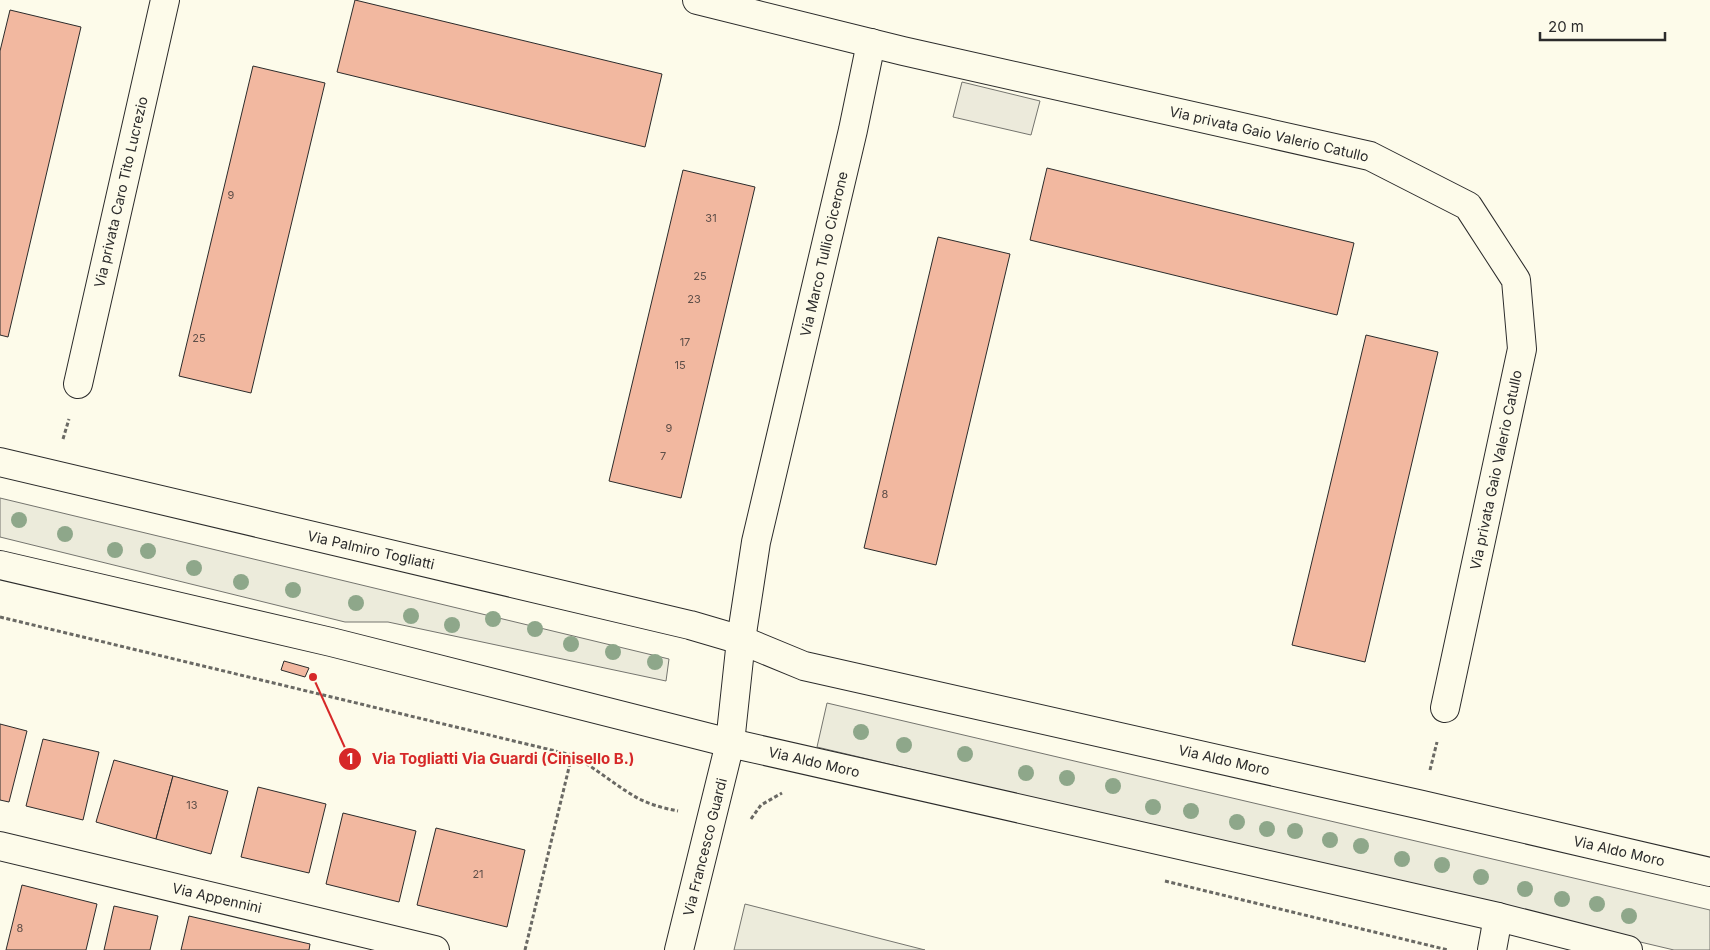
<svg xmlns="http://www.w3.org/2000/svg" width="1710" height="950" font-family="Inter,sans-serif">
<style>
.green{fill:#ecebdb;stroke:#74746e}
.parking{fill:#eceadb;stroke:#74746e}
.building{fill:#f2b8a0;stroke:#2b2b2b}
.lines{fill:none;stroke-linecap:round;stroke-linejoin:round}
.minor-casing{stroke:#2b2b2b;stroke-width:30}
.path{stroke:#6a6964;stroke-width:3;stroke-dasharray:4 2.5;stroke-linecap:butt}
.minor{stroke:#fdfbea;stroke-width:28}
.tree{fill:#8ea78a}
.labels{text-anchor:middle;stroke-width:4;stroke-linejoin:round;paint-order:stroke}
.number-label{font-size:11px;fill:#5d4e48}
.street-label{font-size:14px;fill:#2b2b2b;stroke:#fdfbea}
.leader{fill:none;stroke:#d62828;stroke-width:2}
.callout-dot{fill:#d62828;stroke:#fdfbea;stroke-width:2}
.mark-label{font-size:15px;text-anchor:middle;font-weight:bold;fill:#fff}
.callout-label{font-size:15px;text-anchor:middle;font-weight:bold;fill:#d62828;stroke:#fdfbea;stroke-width:4;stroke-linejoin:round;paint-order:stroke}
</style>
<rect width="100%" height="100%" fill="#fdfbea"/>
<!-- green -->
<g class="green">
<path d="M0 498 669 659 666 681 388 622H345L0 537Z"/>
<path d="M827 703 1710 910V950H1674L817 747Z"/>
<path d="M745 904 925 950H734Z"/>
</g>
<!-- parking -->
<path class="parking" d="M962 82 1040 101 1031 135 953 117Z"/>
<!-- building -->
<g class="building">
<path d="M355 0 662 74 645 147 337 72Z"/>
<path d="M10 10 81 27 8 337 0 335V51Z"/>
<path d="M253 66 325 83 251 393 179 376Z"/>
<path d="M1047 168 1354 243 1337 315 1030 240Z"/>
<path d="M683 170 755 187 681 498 609 481Z"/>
<path d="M938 237 1010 254 936 565 864 548Z"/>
<path d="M1366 335 1438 352 1365 662 1292 645Z"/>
<path d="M284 661 309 668 305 677 281 670Z"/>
<path d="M0 724 27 731 9 802 0 800Z"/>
<path d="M43 739 99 752 83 820 26 806Z"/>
<path d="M114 760 173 776 156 839 96 822Z"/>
<path d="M173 776 228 791 211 854 156 839Z"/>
<path d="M258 787 326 804 309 873 241 857Z"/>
<path d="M343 813 416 831 399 902 326 884Z"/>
<path d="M436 828 525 850 507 927 417 905Z"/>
<path d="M22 885 97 904 86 950H6Z"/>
<path d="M114 906 158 916 150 950H104Z"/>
<path d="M189 916 310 944 309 950H181Z"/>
</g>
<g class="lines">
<defs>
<g id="minor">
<path d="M697 0 903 51 1370 156 1468 206 1516 280 1522 349 1445 708"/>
<path d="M78 384 165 0"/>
<path d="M0 462 690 625 741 640 804 666 1422 805 1710 872"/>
<path d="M0 565 331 642 730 743 1498 917 1628 950"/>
<path d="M0 846 435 950"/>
<path d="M679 950 730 743 741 640 756 542 853 130 871 43"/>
<path d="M1492 950 1498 917"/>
</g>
</defs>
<!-- minor casing -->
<use href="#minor" class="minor-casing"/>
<!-- path -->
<g class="path">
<path d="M63 439 69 419"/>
<path d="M0 617 572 755C594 767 612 783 634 796 647 804 663 808 678 811"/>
<path d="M1430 770 1437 742"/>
<path d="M751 819 761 805 782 793"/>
<path d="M1165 881 1448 950"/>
<path d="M525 950 572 755"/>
</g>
<!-- minor -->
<use href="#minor" class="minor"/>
</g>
<!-- trees -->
<g class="tree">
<circle cx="19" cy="520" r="8"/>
<circle cx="65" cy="534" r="8"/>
<circle cx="115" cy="550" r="8"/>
<circle cx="148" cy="551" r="8"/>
<circle cx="194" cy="568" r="8"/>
<circle cx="241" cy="582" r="8"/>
<circle cx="293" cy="590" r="8"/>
<circle cx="356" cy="603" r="8"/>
<circle cx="411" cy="616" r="8"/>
<circle cx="493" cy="619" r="8"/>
<circle cx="452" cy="625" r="8"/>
<circle cx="535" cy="629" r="8"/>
<circle cx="571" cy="644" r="8"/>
<circle cx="613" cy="652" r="8"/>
<circle cx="655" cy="662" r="8"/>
<circle cx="861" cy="732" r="8"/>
<circle cx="904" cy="745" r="8"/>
<circle cx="965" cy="754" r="8"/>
<circle cx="1026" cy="773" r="8"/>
<circle cx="1067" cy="778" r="8"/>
<circle cx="1113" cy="786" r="8"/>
<circle cx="1153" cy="807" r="8"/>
<circle cx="1191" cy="811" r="8"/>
<circle cx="1237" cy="822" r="8"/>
<circle cx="1267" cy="829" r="8"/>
<circle cx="1295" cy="831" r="8"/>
<circle cx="1330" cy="840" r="8"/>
<circle cx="1361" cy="846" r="8"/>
<circle cx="1402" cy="859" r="8"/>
<circle cx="1442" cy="865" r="8"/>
<circle cx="1481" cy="877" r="8"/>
<circle cx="1525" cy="889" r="8"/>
<circle cx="1562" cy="899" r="8"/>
<circle cx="1597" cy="904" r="8"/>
<circle cx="1629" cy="916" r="8"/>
</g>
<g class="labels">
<!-- number labels -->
<g class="number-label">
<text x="231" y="199">9</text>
<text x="711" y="222">31</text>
<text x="700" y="280">25</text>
<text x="694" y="303">23</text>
<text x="199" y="342">25</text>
<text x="685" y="346">17</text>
<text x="680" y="369">15</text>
<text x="669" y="432">9</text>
<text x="663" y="460">7</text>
<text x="885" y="498">8</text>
<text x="192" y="809">13</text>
<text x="478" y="878">21</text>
<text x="20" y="932">8</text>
</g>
<!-- street labels -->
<g class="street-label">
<text transform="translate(1269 134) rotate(13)" y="5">Via privata Gaio Valerio Catullo</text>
<text transform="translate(121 192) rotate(-77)" y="5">Via privata Caro Tito Lucrezio</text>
<text transform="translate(824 254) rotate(-77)" y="5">Via Marco Tullio Cicerone</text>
<text transform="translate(1496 470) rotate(-78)" y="5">Via privata Gaio Valerio Catullo</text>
<text transform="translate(371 550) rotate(13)" y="5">Via Palmiro Togliatti</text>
<text transform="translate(1224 760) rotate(13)" y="5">Via Aldo Moro</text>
<text transform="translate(814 762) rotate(13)" y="5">Via Aldo Moro</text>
<text transform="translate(705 847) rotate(-76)" y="5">Via Francesco Guardi</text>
<text transform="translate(1619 851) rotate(13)" y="5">Via Aldo Moro</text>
<text transform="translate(217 898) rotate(13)" y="5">Via Appennini</text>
</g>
</g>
<!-- callouts -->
<path class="leader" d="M313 677L350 759"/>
<g class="callout-dot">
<circle cx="313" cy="677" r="5"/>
<circle cx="350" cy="759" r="12"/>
</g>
<g class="mark-label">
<text x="350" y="764">1</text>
</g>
<g class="callout-label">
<text x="503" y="764">Via Togliatti Via Guardi (Cinisello B.)</text>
</g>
<!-- scale -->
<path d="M1540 32v8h125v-8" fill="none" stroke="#2b2b2b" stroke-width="2.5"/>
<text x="1548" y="32" font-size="15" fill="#2b2b2b" stroke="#fdfbea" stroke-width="4" paint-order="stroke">20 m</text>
</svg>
